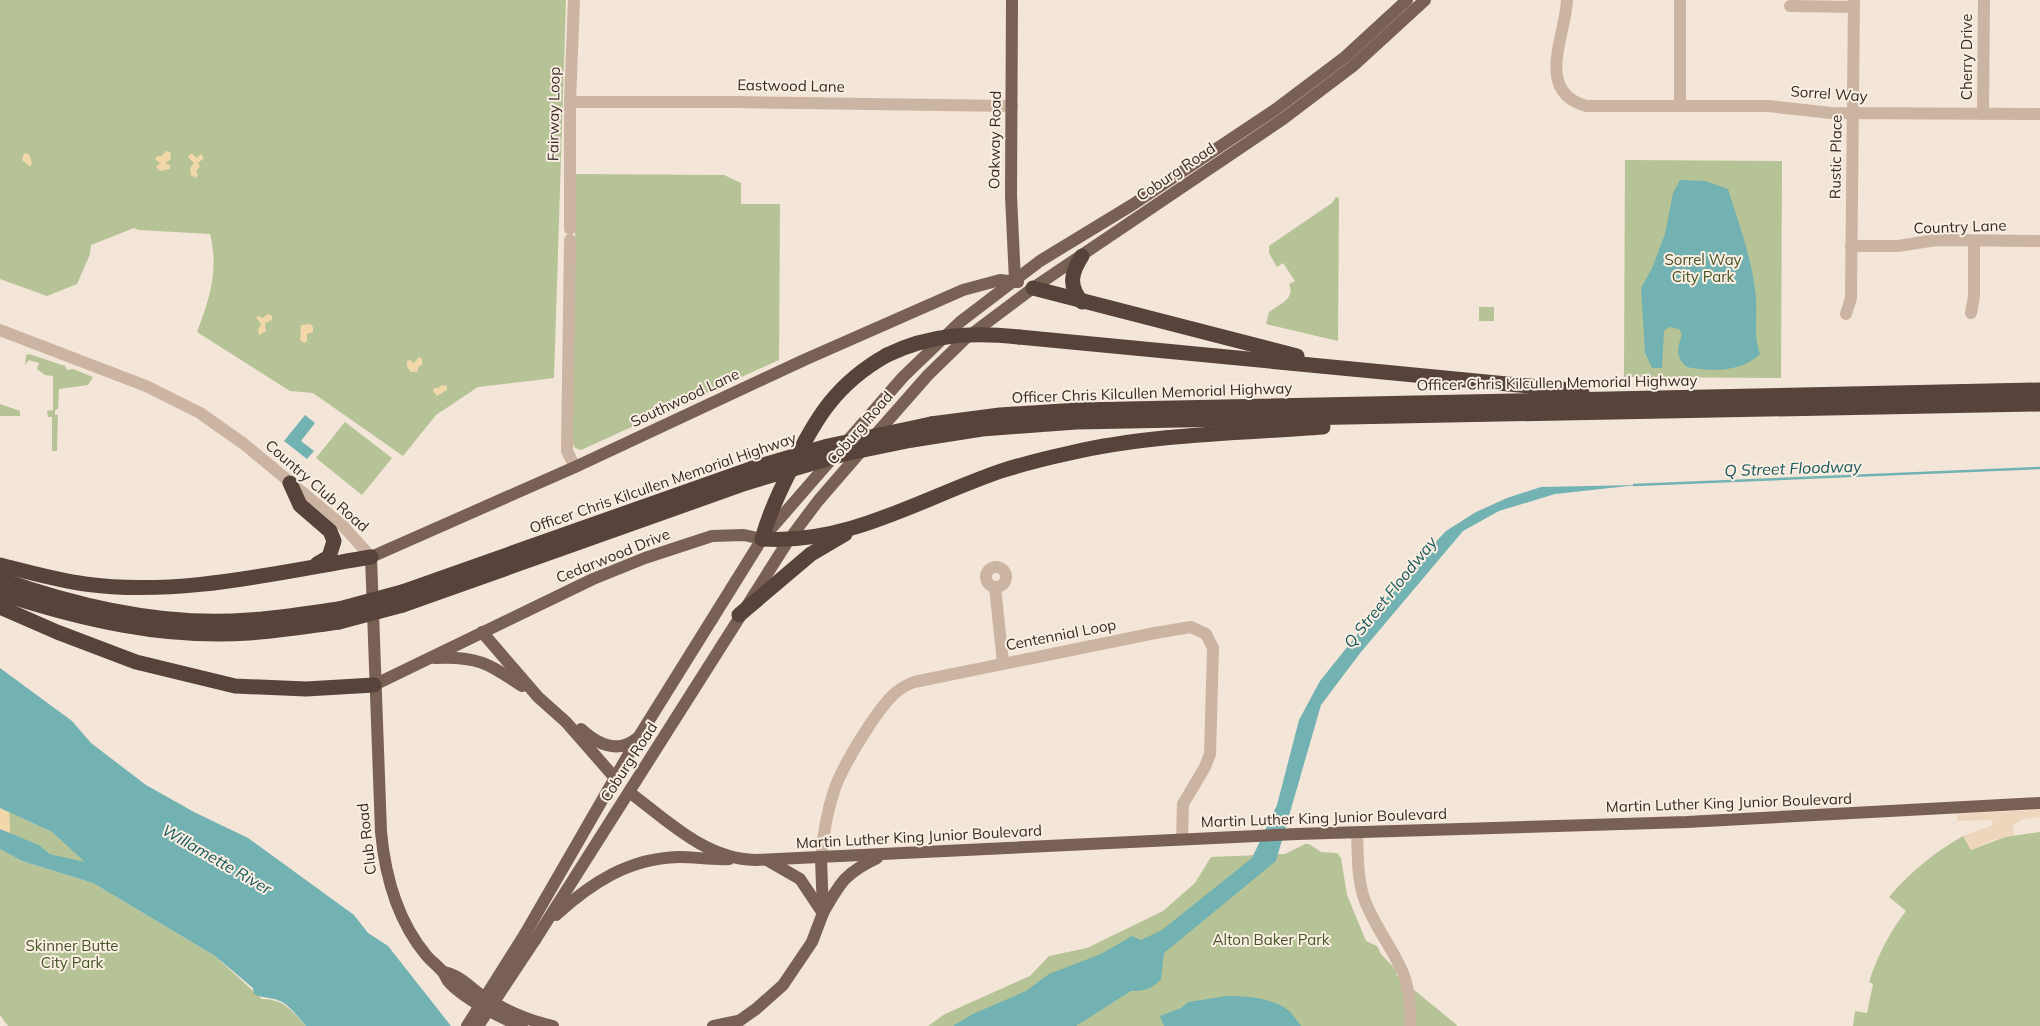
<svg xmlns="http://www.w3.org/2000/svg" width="2040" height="1026" font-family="Mulish,sans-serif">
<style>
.green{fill:#b5c396}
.sand{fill:#f2d7a9}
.plaza{fill:#edd6bc}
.water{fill:#73b2b2}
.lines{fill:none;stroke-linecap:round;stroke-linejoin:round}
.stream{stroke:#73b2b2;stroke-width:2.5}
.minor{stroke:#ccb4a2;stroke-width:12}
.major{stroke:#796055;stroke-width:12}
.highway{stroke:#57433b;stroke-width:15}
.major-bridge{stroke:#796055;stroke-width:12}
.highway-bridge{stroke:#57433b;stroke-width:15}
.labels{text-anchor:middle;stroke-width:4;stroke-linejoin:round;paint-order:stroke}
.street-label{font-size:15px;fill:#362a25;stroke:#fbefe3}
.park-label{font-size:15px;fill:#465627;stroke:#fbefe3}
.water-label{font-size:16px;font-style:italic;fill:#17585a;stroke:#fbefe3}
</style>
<rect width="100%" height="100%" fill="#f3e5d7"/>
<!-- green -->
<g class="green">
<path d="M0 0H566L554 378 478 387 436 415 403 456 313 393 290 391 197 332C210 297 219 271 210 234L139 230 134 228 91 245 90 254 77 284 47 296 0 279Z"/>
<path d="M1625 160 1782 161 1781 378 1624 377Z"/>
<path d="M576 174 724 175 741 183V204H780L779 360 581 450 575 448 572 441Z"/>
<path d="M1336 197 1339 198 1338 341 1266 324 1269 312C1278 305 1296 299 1289 284L1295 281 1283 263 1277 267 1269 253V246L1332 203Z"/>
<rect x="1479" y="307" width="15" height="14"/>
<path d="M29 354 65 366 67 370 73 369 93 377 88 385 59 389 58 409 55 410V415H58L57 451H52V417H48L47 411 53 410V376L45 375 37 369 39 363 29 360 25 365 26 355Z"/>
<path d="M0 404 20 411V416H0Z"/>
<path d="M345 422 392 458 362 495 316 458Z"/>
<path d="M9 812 52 832 87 863 50 854 39 845 10 834Z"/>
<path d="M2040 832V1026H1853L1855 1011 1867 1013 1873 984 1869 982C1878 955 1889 933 1906 911L1889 897C1910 872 1935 852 1963 836L1971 850 2005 837Z"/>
<path d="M1305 844H1309L1321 852 1337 853 1341 858 1347 895 1366 941 1377 946 1381 954 1397 971 1396 975 1458 1026H928L945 1014 1030 976 1049 956 1087 948 1163 911 1195 883 1211 857 1285 854Z"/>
<path d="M0 849 22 861 93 883 215 956 262 999C284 999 292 1011 306 1026H8L0 1015Z"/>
</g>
<!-- sand -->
<g class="sand">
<path d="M166 151 170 152 171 159 165 163 170 165V169L160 171 156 167 160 163 155 159 158 156H162Z"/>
<path d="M24 153 29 154 32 163 30 167 22 160Z"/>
<path d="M191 153 197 158 201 154 204 158 198 163 200 166 196 171 198 175 196 178 191 175 190 168 194 163 188 157Z"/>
<path d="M268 314 272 316V320L265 323 266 331 259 335 258 330 261 324 256 317 258 316 263 318Z"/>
<path d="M310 324 313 327V332L307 334V341L304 343 300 340 301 325Z"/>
<path d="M419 357 422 359V365L419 366 417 372H411L407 367V361L410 360 414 363Z"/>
<path d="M442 385 447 386V390L437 396 433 391 434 388H438Z"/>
<path d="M0 808 9 812 10 834 0 829Z"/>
</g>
<!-- plaza -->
<path class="plaza" d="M2040 810V817L2023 819 2013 825 2014 835 1993 840 1971 850 1963 836 1993 825 1992 820 1957 821V814Z"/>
<!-- water -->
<g class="water">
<path d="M1680 180 1705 181 1728 189C1738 222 1751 255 1755 290 1759 313 1752 330 1760 354 1742 372 1711 372 1687 367 1674 357 1678 347 1682 334L1679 329 1669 327 1664 331 1662 368H1652L1645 353 1641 288 1652 268 1665 234 1673 193Z"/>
<path d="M305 415 315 423 301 441 314 451 307 459 284 441Z"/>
<path d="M1638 485 1555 494 1499 511 1463 531 1361 652 1321 705 1276 861 1164 953 1161 979C1152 989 1145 991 1131 991L1076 1026H953L973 1014 1026 991 1049 974 1101 954 1132 936 1141 940 1162 930 1252 858 1277 805 1299 720 1320 681 1408 571 1446 531 1476 512 1507 498 1541 487Z"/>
<path d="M0 668 72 721 91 743 146 785 194 812 248 838 354 915 368 933 388 946 451 1026H306C297 1016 288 1002 274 999 266 997 262 998 254 994L253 988 215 956 93 883 22 861 0 849V829L39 845 50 854 85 862 52 832 0 808Z"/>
<path d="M1227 996C1245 996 1273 998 1288 1010 1293 1014 1297 1021 1301 1026H1164L1160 1016 1181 1008 1188 1002Z"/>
</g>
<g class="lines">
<!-- stream -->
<path class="stream" d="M1634 485 2040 468"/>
<!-- minor -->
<g class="minor">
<path d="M1567 0C1566 35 1534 91 1586 106H1768L1831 113 2040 114"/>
<path d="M1790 6 1854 7"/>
<path d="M570 102H734L1012 106"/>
<path d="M1680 106V0"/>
<path d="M1983 114 1984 0"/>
<path d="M570 229V102L574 0"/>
<path d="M570 240 567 451 575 467"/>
<path d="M1851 246H1898L1936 240 2040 241"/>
<path d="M1971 313 1974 296V241"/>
<path d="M1846 314 1851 298 1854 0"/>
<path d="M0 330 146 386 200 413 244 444 343 526 371 557"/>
<circle cx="996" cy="577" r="10"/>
<path d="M995 587 1003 663"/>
<path d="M1357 833C1358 855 1357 880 1365 901 1375 927 1393 949 1403 973 1410 990 1410 1008 1410 1026"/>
<path d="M821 858C823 836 827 812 834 791 841 768 875 713 892 696 899 689 906 685 914 682L1155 633 1191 627 1206 634 1213 648 1210 754 1205 767 1183 804 1182 839"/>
</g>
<!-- major -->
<g class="major">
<path d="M1012 0 1011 196 1015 281"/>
<path d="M482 632 538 697 566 722 615 778"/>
<path d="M435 658C477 656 488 663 522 686"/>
<path d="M374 685 593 579 645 558 712 536 744 535 762 539"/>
<path d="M581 729C597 744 617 754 636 739"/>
<path d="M629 792C667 820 705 859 755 860L1297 834 1687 822 2040 803"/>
<path d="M767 860 800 879 822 912"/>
<path d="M823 913C840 883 845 873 877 858"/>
<path d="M556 915C591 883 629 858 679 857 696 857 712 860 729 859"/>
<path d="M525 934 638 738 762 539 903 377 960 322 1040 261 1132 205 1276 109 1345 57 1407 0"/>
<path d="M535 940 788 541 818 501 869 442 928 375 965 339 1033 288 1283 119 1353 66 1425 0"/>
<path d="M443 972C461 975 472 990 487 999 507 1011 530 1021 553 1026"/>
<path d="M522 1026C502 1019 461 997 448 981 446 978 445 974 442 971 437 965 431 961 426 955 397 920 385 875 381 832L371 557 575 467 804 360 963 290 1000 280 1018 282"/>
<path d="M713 1026 737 1021"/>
<path d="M732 1026 756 1009 783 985 812 942 823 913 821 858"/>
</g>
<!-- highway -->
<g class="highway">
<path d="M1033 288 1297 356"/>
<path d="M1082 302C1068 286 1071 273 1082 256"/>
<path d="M1019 337 1570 390 1582 393"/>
<path d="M887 355C837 383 815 418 791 469 779 492 769 514 762 539 848 545 922 498 1001 471 1023 464 1047 458 1070 453 1150 434 1242 433 1323 427"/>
<path d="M931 424 1000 415 1078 410 2040 390"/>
<path d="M912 440 982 429 1076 422 2040 404"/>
<path d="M290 483 300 505 330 531 334 541 329 557 317 564"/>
<path d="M0 565C28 572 56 580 85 584 180 597 278 572 371 557"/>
<path d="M0 579C79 607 164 627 249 620 279 618 309 613 339 609"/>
<path d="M402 592 753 468"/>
<path d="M0 593C80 619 164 639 249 633 279 631 309 626 339 622"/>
<path d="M403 605 746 483"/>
<path d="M0 607 57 632 136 662 235 686 306 689 374 685"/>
<path d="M739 615 811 554 845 534"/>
</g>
<!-- major-bridge -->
<g class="major-bridge">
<path d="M467 1026 525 934"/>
<path d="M478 1026 535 940"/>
</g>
<!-- highway-bridge -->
<g class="highway-bridge">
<path d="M887 355C930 334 972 332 1019 337"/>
<path d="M753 468 828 446 931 424"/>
<path d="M746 483 844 454 912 440"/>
<path d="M339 609 402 592"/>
<path d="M339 622 403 605"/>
</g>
</g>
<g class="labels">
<!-- street labels -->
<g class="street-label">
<text transform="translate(1967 57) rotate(-90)" y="5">Cherry Drive</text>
<text transform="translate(791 86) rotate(1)" y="5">Eastwood Lane</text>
<text transform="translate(1829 94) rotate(4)" y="5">Sorrel Way</text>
<text transform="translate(554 114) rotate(-89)" y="5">Fairway Loop</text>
<text transform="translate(995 140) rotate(-89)" y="5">Oakway Road</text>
<text transform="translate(1836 157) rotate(-89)" y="5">Rustic Place</text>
<text transform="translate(1176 172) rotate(-34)" y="5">Coburg Road</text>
<text transform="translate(1960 227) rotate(-2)" y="5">Country Lane</text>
<text transform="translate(1557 383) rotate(-1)" y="5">Officer Chris Kilcullen Memorial Highway</text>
<text transform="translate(1152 393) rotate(-2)" y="5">Officer Chris Kilcullen Memorial Highway</text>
<text transform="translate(685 398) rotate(-25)" y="5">Southwood Lane</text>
<text transform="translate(860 428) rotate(-49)" y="5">Coburg Road</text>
<text transform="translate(663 483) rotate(-19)" y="5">Officer Chris Kilcullen Memorial Highway</text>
<text transform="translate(317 486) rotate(41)" y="5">Country Club Road</text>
<text transform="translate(613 556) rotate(-22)" y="5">Cedarwood Drive</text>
<text transform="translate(1061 635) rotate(-11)" y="5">Centennial Loop</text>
<text transform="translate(629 762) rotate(-57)" y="5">Coburg Road</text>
<text transform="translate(1729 803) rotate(-2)" y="5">Martin Luther King Junior Boulevard</text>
<text transform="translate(1324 818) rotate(-2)" y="5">Martin Luther King Junior Boulevard</text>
<text transform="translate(919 837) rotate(-3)" y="5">Martin Luther King Junior Boulevard</text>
<text transform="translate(367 839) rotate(-97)" y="5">Club Road</text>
</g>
<!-- park labels -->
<g class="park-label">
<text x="1703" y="265">Sorrel Way<tspan x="1703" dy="17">City Park</tspan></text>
<text x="1271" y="945">Alton Baker Park</text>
<text x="72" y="951">Skinner Butte<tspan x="72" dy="17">City Park</tspan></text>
</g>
<!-- water labels -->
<g class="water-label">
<text transform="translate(1793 468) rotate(-2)" y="6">Q Street Floodway</text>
<text transform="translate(1390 592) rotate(-51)" y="6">Q Street Floodway</text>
<text transform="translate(217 859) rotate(30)" y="6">Willamette River</text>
</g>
</g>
</svg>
